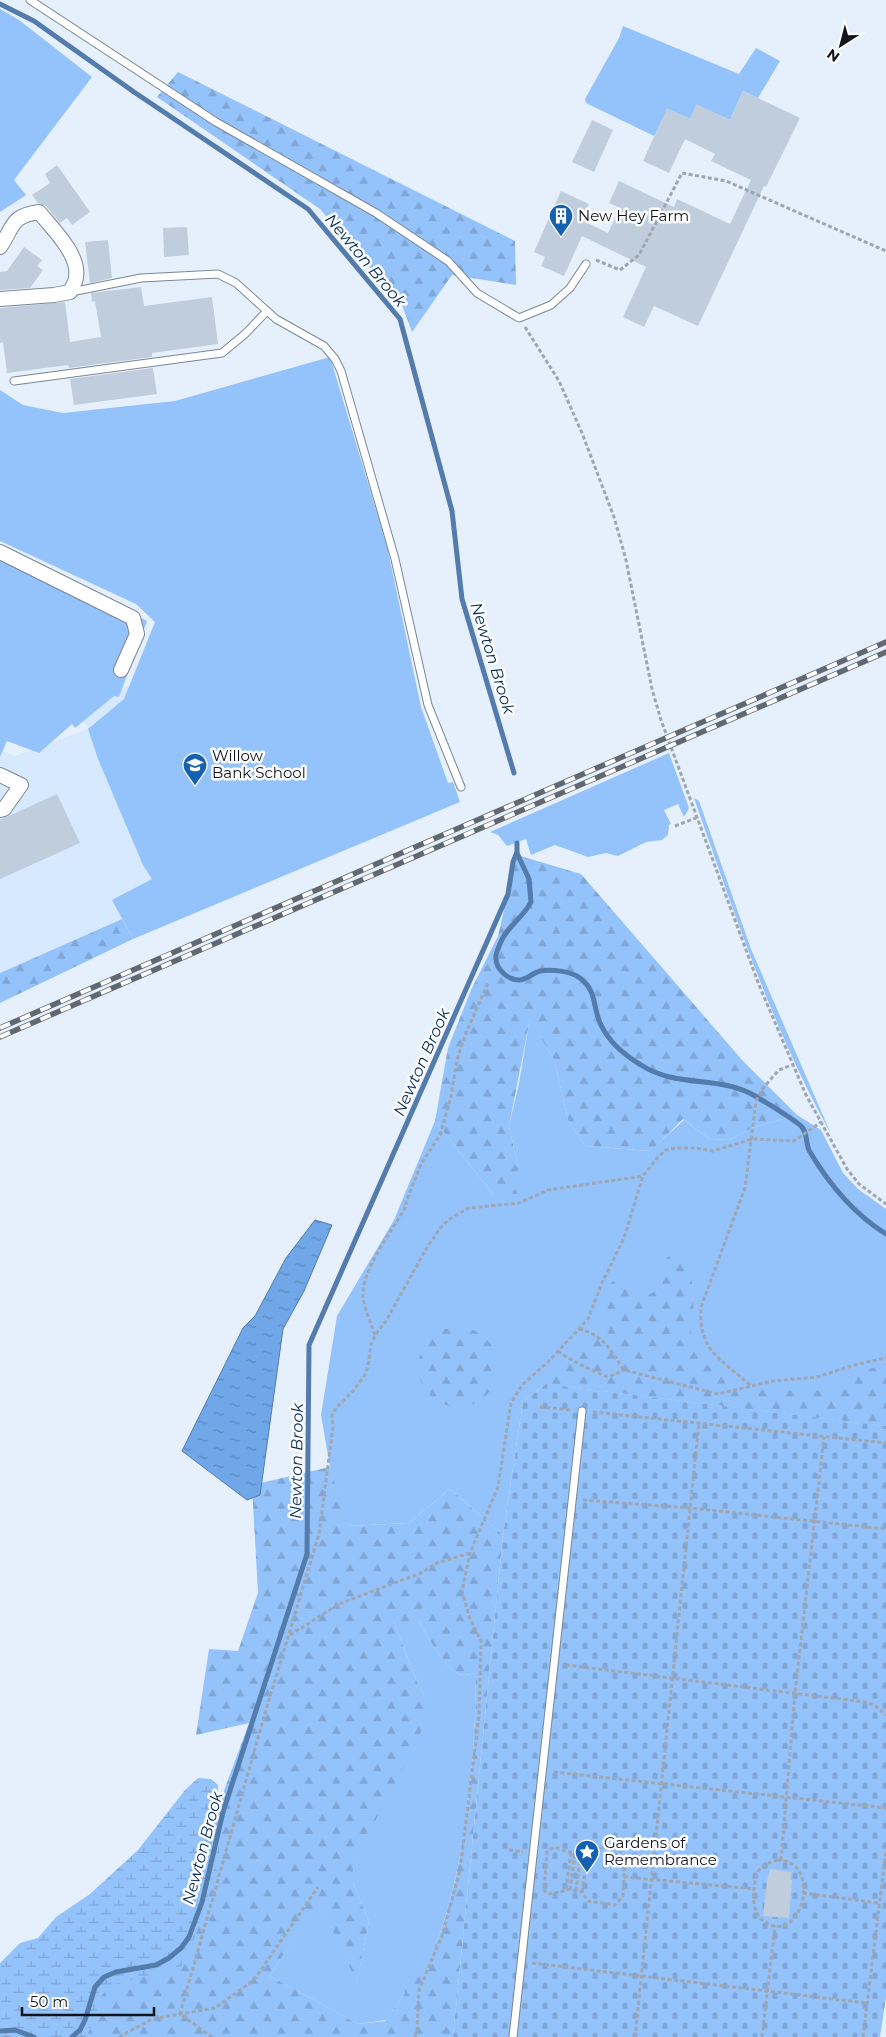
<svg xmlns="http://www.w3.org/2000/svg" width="886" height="2037" font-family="Montserrat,sans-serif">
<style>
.built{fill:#d7e9ff}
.grass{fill:#94c2fa}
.forest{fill:url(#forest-firs);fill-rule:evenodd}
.wetland{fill:url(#wetland-marsh)}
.cemetery{fill:url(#cemetery-stones)}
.water{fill:url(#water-ripples);stroke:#537bab}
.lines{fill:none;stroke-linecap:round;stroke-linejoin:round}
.stream{stroke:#537bab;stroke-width:5}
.building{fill:#c0cddc}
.service-casing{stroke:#7b8795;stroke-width:9}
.minor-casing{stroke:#7b8795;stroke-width:16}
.path{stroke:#9ea6b1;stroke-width:3;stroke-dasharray:4 2.5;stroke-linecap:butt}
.service{stroke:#fff;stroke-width:7}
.minor{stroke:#fff;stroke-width:14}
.rail-casing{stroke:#616870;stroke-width:5.5}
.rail{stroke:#fcfcfc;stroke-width:4;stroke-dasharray:11;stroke-linecap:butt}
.labels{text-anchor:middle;stroke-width:5;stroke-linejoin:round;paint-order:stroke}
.poi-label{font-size:15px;fill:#11151b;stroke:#fcfcfc;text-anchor:start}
.water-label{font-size:16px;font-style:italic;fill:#052c56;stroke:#fcfcfc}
</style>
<defs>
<pattern id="forest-firs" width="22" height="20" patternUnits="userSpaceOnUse" patternTransform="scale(1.25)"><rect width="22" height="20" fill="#94c2fa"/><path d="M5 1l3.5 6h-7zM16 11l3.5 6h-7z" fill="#7fa6d6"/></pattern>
<pattern id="wetland-marsh" width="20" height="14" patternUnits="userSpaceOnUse" patternTransform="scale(1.25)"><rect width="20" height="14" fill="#94c2fa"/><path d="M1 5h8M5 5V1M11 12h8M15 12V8" fill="none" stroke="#7fa6d6"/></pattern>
<pattern id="cemetery-stones" width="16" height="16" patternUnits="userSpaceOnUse" patternTransform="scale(1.25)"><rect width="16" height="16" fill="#94c2fa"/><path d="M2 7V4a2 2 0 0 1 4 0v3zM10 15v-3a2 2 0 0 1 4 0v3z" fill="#7fa6d6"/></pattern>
<pattern id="water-ripples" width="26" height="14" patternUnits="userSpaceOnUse" patternTransform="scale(1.25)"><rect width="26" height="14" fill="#6fa7e9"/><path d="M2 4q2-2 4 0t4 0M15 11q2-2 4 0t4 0" fill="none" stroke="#5a87bc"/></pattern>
</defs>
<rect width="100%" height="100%" fill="#e6f0fd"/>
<!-- built -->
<path class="built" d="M358 588 152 905 0 973V750L15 756 88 729 76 708Z"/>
<!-- grass -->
<g class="grass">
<path d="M0 9 19 20 92 77 14 180 26 195 0 212Z"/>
<path d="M623 26 739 74 756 48 780 61 758 98 743 91 730 120 697 105 690 119 668 109 654 136 586 103 585 99 619 38Z"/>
<path d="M330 357 387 546 421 707 448 783 453 782 460 802 133 939 112 900 152 879 143 865 98 759 88 729 124 699 155 622 136 604 0 541V390L23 405 63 413 175 401Z"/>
<path d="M0 546 147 621 119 697 114 696 75 728 72 724 39 753 7 741 0 757Z"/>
<path d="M669 753 689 808 684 817 678 804 664 810 671 824 669 825 668 835 662 840 646 842 618 856 606 853 588 857 555 845 531 855 526 839 507 846 498 835 490 832Z"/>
<path d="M694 798 699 801 751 949 831 1134C772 1028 734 912 694 798Z"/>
<path d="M530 1018 555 1062 568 1120 585 1146 650 1151 684 1120 710 1139 729 1140 752 1128 797 1115 821 1130 843 1173 858 1189 886 1209V1426L546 1384 523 1401 503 1535 450 1489 409 1523 347 1526 330 1467 321 1415 337 1316 394 1220 435 1121 493 1194 518 1167 509 1126 519 1083Z"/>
<path d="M394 1622H419C427 1635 447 1673 463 1675 466 1675 472 1674 475 1673 479 1734 461 1953 406 1985L404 1995 386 2020 358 2024 270 1976 318 1899 357 1982 369 1921 353 1883V1870L425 1697 418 1684Z"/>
</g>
<!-- forest -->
<g class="forest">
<path d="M178 72 515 241 516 285 452 275 412 332 402 305 320 209 157 97Z"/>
<path d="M517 855 581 874 743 1061 797 1115 752 1128 729 1140 710 1139 683 1119 651 1151 585 1146 568 1120 555 1062 530 1019 509 1126 518 1167 517 1194H493L435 1121 448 1048 471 990 498 936Z"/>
<path d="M122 919 133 939 0 1003V973Z"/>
<path d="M673 1253 680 1256 689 1267 692 1281 694 1319 690 1335 698 1354 711 1369 737 1386 796 1391 824 1390 846 1381 859 1370 886 1366V1426L546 1384 566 1349 588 1342 608 1333V1312L605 1288C613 1280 619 1278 630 1279L638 1289 647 1295 654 1292 664 1260Z"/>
<circle cx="458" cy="1367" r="40"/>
<path d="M330 1467 348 1526 409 1523 450 1489 503 1535 453 2037H40L215 1815 249 1723 196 1735 209 1649 238 1651 258 1593 252 1485ZM394 1622H419C427 1635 447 1673 463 1675 466 1675 472 1674 475 1673 479 1734 461 1954 406 1984L404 1995 385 2021 358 2024 270 1976 318 1900 357 1983 369 1921 353 1883V1870L376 1819 419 1737 427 1713 425 1697 418 1684Z"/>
</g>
<!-- wetland -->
<path class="wetland" d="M198 1778 211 1779 218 1785 219 1859 198 1929 182 1966 112 1985 100 1997 95 2019 86 2037H0V1963L20 1943 38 1938 56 1917 90 1894 138 1850 185 1790Z"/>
<!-- cemetery -->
<path class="cemetery" d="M546 1384 886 1426V1997L880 2037H453L503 1535 523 1401Z"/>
<!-- water -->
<path class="water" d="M315 1220 332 1225 304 1291 283 1329 260 1495 247 1500 182 1451 243 1328 255 1316 286 1258Z"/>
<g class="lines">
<!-- stream -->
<g class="stream">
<path d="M0 4 34 21 134 92 308 209 400 319 452 511 462 599 514 773"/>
<path d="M517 853 529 879 531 902C523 918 506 927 500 944 498 949 495 954 496 959 496 969 508 980 519 980 526 980 533 973 540 971 551 969 571 971 580 978 598 992 592 1007 601 1025 609 1042 626 1056 641 1065 678 1089 719 1074 757 1097"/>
<path d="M760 1099C767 1103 798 1122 802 1127 808 1134 805 1144 810 1152 829 1184 854 1214 886 1234"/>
<path d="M0 2031 15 2030 34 2037"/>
<path d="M72 2037 80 2030 85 2020 95 1987 104 1977 116 1972 156 1965 169 1958 181 1948 189 1937 202 1902 223 1812 307 1554 309 1345 508 894 513 862 517 852V843"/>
</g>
</g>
<!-- building -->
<g class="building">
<path d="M743 91 800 118 766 187 764 186 698 326 654 306 644 327 623 317 646 267 582 236 564 276 541 266 545 257 534 252 561 191 589 204 582 220 608 233 620 208 609 203 619 181 674 207 677 199 730 224 751 180 711 161 715 154 685 139 669 173 643 161 667 108 690 119 696 104 730 120Z"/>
<path d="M592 120 613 130 594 172 572 162Z"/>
<path d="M57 165 90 212 72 225 67 218 60 223 46 206 38 203 32 195 50 183 45 174Z"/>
<path d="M187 227 189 255 164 257 163 228Z"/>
<path d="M108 240 112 278 90 283 85 242Z"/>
<path d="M24 247 42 260 37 266 43 270 30 288 0 290V272L7 271Z"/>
<path d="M141 287 144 306 212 297 218 344 152 353V357L69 368 68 365 7 373 3 342 0 343V308L65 302 70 342 101 337 95 301 92 302 91 293Z"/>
<path d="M153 368 157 394 74 405 70 379Z"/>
<path d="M57 794 80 843 0 879V820Z"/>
<path d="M770 1869 792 1872 790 1880H792L789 1918 763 1916 767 1881Z"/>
</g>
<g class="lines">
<defs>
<g id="service">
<path d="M30 0 216 122 376 213 448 261 477 293 519 318 551 305 570 288 586 264"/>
<path d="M71 292 141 278 218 274 236 283 276 319 324 346 335 359 341 371 395 559 428 705 461 787"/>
<path d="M14 381 222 353 245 334 267 311"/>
<path d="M513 2037 582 1411"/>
</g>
<g id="minor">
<path d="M0 247C14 227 10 216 39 212 52 228 80 255 76 277 76 282 72 287 70 292L54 295 0 299"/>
<path d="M0 552 133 618 137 634 121 670"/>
<path d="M0 775 21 785 4 809 0 810"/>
</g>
</defs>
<!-- service casing -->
<use href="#service" class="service-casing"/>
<!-- minor casing -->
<use href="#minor" class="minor-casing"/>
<!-- path -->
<g class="path">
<path d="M596 260 620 270 639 255 682 173 726 181 886 251"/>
<path d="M525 327 559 381 582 433 614 517 626 560 652 689 661 720 759 985 806 1095 847 1169 859 1184 886 1204"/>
<path d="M675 826 696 818"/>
<path d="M579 1329C604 1335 610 1350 624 1370L718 1394 773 1381 817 1377 858 1364 886 1358"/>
<path d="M375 1335C371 1322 363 1307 363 1293 363 1268 394 1228 406 1206V1202L421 1164 440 1135 451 1097 457 1060 465 1035 488 983"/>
<path d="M558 1351C562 1356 599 1374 605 1376 612 1377 617 1373 624 1370"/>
<path d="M750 1385C721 1359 698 1351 701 1307L745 1188 756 1101 763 1088 779 1070 792 1065"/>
<path d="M540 1407 572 1410"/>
<path d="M593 1412 886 1443"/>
<path d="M583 1500 690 1508 886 1529"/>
<path d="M290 1635 339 1604 421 1573 437 1563 470 1553"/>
<path d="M566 1665 865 1702 874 1705 886 1715"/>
<path d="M554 1772 886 1808"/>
<path d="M607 1846 617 1848 625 1856 623 1896 615 1905 588 1901 582 1892 566 1889 561 1892 547 1894 544 1890 547 1852 554 1847 568 1852 588 1855 589 1852Z"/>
<path d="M509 1850 523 1852"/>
<path d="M777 1860C826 1861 800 1951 762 1920 751 1911 752 1885 758 1872 761 1865 770 1863 777 1860Z"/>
<path d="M781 1860 795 1693 824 1437"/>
<path d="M624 1877 755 1889"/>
<path d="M566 1889 571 1852"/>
<path d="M570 1890 575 1853"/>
<path d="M576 1891 581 1853"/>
<path d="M582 1892 588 1855"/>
<path d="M803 1893 878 1903"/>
<path d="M532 1963 867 2003"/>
<path d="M119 2037 152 2019 215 2008 254 1980 318 1887"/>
<path d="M212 2037 180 2014 263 1720 319 1534 333 1427 332 1415 336 1408 353 1391 365 1375 368 1366 371 1344 378 1331 386 1321 426 1249 441 1227 451 1218 469 1208 519 1203 548 1190 643 1176"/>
<path d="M415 2037 417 2030 419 1990 442 1936 460 1870 479 1716 481 1641 470 1619 462 1591 470 1553 498 1487 511 1403 522 1385 548 1362 588 1319 601 1285 624 1238 643 1176 658 1157 666 1150 677 1148H696L713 1151 752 1139 794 1141 821 1122"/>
<path d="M635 2037 699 1423"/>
<path d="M762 2037 775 1926"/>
<path d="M863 2037 886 1851"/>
</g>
<!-- service -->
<use href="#service" class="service"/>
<!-- minor -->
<use href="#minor" class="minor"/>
<defs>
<g id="rail">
<path d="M0 1028 886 642"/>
<path d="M0 1037 886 652"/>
</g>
</defs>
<!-- rail casing -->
<use href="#rail" class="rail-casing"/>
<!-- rail -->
<use href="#rail" class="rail"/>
</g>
<!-- icons -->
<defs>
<symbol id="building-pin" viewBox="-11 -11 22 30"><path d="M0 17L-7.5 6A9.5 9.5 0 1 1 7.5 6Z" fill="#1361b0" stroke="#fcfcfc"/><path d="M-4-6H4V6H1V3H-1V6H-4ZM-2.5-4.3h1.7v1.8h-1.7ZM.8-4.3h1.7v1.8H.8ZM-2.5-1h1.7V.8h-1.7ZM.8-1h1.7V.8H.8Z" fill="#fff"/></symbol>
<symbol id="school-pin" viewBox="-11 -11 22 30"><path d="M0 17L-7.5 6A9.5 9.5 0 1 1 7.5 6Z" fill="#1361b0" stroke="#fcfcfc"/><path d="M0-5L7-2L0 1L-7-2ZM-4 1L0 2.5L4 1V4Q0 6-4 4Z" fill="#fff"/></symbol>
<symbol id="sight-pin" viewBox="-11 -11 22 30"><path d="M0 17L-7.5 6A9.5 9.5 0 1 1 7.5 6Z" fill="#1361b0" stroke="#fcfcfc"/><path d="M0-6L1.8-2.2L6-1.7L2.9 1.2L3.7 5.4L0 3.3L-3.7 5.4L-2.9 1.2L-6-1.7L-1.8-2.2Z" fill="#fff"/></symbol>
</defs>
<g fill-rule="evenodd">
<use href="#building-pin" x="547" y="202" width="28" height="38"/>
<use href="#school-pin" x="181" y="751" width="28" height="38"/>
<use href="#sight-pin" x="573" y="1838" width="28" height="38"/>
</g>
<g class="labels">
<!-- poi labels -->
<g class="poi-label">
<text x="578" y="221">New Hey Farm</text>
<text x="212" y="761">Willow<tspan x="212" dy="17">Bank School</tspan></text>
<text x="604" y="1848">Gardens of<tspan x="604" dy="17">Remembrance</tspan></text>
</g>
<!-- water labels -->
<g class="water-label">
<text transform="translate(366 260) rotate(50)" y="6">Newton Brook</text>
<text transform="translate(493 658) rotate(73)" y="6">Newton Brook</text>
<text transform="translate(421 1062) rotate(-66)" y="6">Newton Brook</text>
<text transform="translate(296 1461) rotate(-89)" y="6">Newton Brook</text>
<text transform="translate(202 1848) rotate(-75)" y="6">Newton Brook</text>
</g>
</g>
<!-- north arrow -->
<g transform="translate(841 45) rotate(216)" stroke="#fcfcfc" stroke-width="4" paint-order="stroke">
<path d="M0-4L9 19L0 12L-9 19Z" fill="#11151b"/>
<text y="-8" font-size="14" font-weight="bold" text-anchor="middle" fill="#11151b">N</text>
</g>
<!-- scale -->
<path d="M22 2007v8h132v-8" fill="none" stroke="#11151b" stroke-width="2.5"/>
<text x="30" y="2007" font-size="15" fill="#11151b" stroke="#fcfcfc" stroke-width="4" paint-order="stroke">50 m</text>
</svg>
